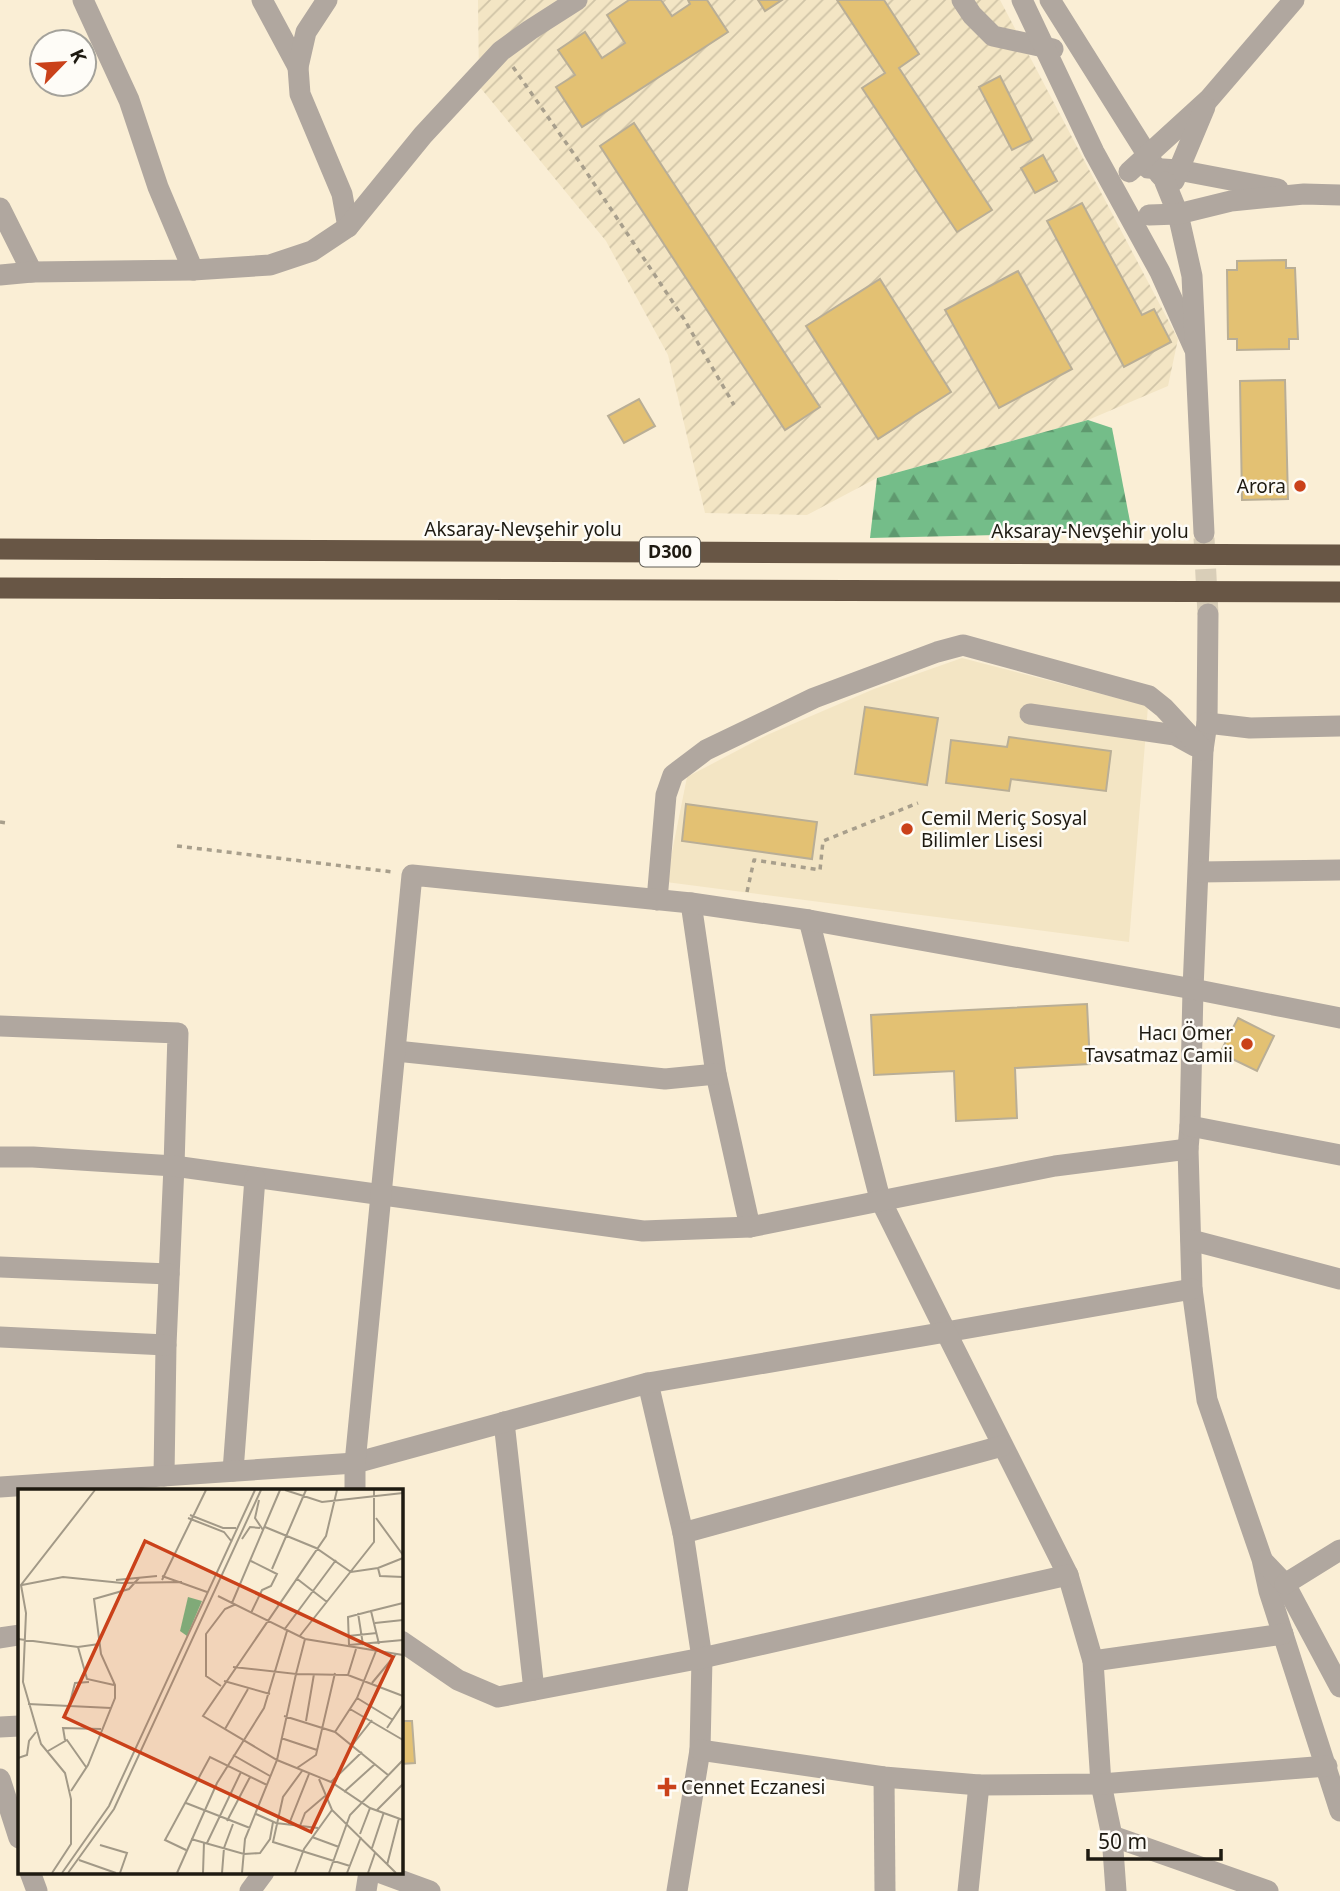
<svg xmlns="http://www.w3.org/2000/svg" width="1340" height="1891" font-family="'Noto Sans',sans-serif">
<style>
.built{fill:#f3e5c4}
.industrial{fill:url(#industrial-furrows)}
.forest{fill:url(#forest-firs)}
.building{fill:#e3c173;stroke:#b9ae96;stroke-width:2}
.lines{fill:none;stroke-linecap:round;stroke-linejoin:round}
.minor-tunnel{stroke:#d9ceb8;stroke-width:21;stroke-dasharray:21 10;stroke-linecap:butt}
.path{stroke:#a89f8c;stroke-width:3.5;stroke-dasharray:5 5;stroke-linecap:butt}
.minor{stroke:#b0a79f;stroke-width:21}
.highway{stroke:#685645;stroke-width:21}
.poi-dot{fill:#ca411a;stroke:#fefcf7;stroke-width:2.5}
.labels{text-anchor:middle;stroke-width:5;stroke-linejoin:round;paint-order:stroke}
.shield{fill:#fefcf7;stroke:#615e56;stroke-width:2}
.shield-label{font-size:18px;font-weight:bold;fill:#1e1a11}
.poi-label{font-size:19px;fill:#1e1a11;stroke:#fefcf7;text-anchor:end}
.street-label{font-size:19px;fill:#1e1a11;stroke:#fefcf7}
.inset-road{fill:none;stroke:#a29987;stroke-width:2}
.view{fill:#ca411a;fill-opacity:0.15;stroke:#ca411a;stroke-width:3.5}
.inset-edge{fill:none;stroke:#1e1a11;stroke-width:3.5}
</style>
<defs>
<pattern id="industrial-furrows" width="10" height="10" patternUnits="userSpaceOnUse" patternTransform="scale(1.75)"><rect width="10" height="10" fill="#f3e5c4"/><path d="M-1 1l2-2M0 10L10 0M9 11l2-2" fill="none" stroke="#d0c4a7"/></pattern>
<pattern id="forest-firs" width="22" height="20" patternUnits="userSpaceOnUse" patternTransform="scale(1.75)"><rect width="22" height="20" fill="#74bd89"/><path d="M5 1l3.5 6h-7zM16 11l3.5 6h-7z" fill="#5f996f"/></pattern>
</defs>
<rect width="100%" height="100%" fill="#faeed5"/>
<!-- built -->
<path class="built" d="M962 658 1148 706 1129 942 666 882 687 777 767 735 874 689Z"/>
<!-- industrial -->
<path class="industrial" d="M478 0H1000L1178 339 1168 386 1088 420 877 478 807 515 705 513 668 355 606 241 479 86Z"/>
<!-- forest -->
<path class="forest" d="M1088 420 1112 428 1132 532 870 538 877 478Z"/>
<!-- building -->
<g class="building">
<path d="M629 0H661L672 16 690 4 688 0H707L728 32 582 127 556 87 575 75 558 50 585 32 602 58 625 43 607 15Z"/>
<path d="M758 0H782L765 11Z"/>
<path d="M837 0H884L919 54 899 68 992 210 957 232 862 88 885 73Z"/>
<path d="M1000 76 1032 140 1012 150 979 87Z"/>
<path d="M634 123 820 407 785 430 600 146Z"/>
<path d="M1043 155 1057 181 1035 193 1021 168Z"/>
<path d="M1082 203 1142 315 1154 309 1171 342 1124 367 1047 221Z"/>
<path d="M1286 260V268H1295L1298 339H1289V349L1237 350V339H1228L1227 270H1237V261Z"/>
<path d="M1018 271 1072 369 999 408 945 310Z"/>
<path d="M880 279 951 392 878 439 806 326Z"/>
<path d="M1285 380 1288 499 1242 500 1240 381Z"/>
<path d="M639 399 655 426 624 443 608 416Z"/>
<path d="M865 707 938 718 927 785 855 774Z"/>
<path d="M1009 737 1111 751 1106 791 1011 779 1009 791 946 783 951 740 1007 747Z"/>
<path d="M686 804 817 822 812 859 682 841Z"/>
<path d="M1087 1004 1090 1064 1015 1068 1017 1118 956 1121 954 1071 874 1075 871 1015Z"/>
<path d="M1238 1018 1274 1036 1257 1071 1220 1053Z"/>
<path d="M401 1721H412L415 1763 401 1764Z"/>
</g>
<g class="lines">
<!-- minor-tunnel -->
<path class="minor-tunnel" d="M1204 538 1208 614"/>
<!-- path -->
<g class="path">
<path d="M513 67 583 167 684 319 734 405"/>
<path d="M0 822 7 823"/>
<path d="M177 846 393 872"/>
<path d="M747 892 754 860 820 870 823 841 918 803"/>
</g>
<!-- minor -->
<g class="minor">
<path d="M83 0 129 100 158 187 193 270"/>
<path d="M262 0 298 67"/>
<path d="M327 0 306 32 298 67 300 94 342 194 348 227"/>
<path d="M962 0 972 15 993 36 1053 49"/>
<path d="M1022 0 1094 152 1160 272 1194 348"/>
<path d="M1050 0 1160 175"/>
<path d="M1148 168 1178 170 1278 189"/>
<path d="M1129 172 1209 99 1294 0"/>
<path d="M1174 181 1205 107"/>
<path d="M1165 182 1178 214 1192 276 1204 533"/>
<path d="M0 208 32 272"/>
<path d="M1149 215 1178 214 1231 201 1304 194 1340 195"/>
<path d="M0 275 32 272 193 270 270 265 312 251 348 227 423 135 501 51 530 30 577 0"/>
<path d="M1208 614 1207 723 1203 750 1193 989 1190 1126 1188 1149 1192 1289 1207 1400 1262 1559 1269 1591 1340 1811"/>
<path d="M1030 714 1175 735 1195 746"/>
<path d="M1207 723 1250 728 1340 726"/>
<path d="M1199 872 1340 870"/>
<path d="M657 900 666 795 673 775 706 750 814 698 937 652 963 645 1149 696 1164 708 1203 750"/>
<path d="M691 903 716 1074 750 1227"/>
<path d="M809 920 880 1199 946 1332 1192 1289"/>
<path d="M0 1026 178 1033 174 1166 166 1345 164 1476"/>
<path d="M396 1051 665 1079 716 1074"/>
<path d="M1190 1126 1340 1155"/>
<path d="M0 1157H33L174 1166 643 1231 750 1227 1055 1166 1188 1149"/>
<path d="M1191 1240 1340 1279"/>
<path d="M0 1267 169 1274"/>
<path d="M0 1337 166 1345"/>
<path d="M648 1383 683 1533 702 1658 700 1750 677 1891"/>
<path d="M504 1422 534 1690"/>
<path d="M233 1471 255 1178"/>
<path d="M0 1487 355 1463 648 1383 946 1332 1068 1575 1093 1661 1101 1784 1112 1836 1116 1891"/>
<path d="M355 1490V1463L412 875 691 903 809 920 1193 989 1340 1018"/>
<path d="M683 1533 1002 1446"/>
<path d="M1263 1561 1285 1584 1340 1687"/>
<path d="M1285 1584 1340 1550"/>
<path d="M0 1638 19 1635"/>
<path d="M401 1641 458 1680 498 1697 702 1658 1068 1575"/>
<path d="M1093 1661 1283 1634"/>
<path d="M0 1727 19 1726"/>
<path d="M700 1750 884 1777 979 1785 1101 1784 1327 1766"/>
<path d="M884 1777 885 1891"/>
<path d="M0 1779 19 1838"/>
<path d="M1112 1836 1268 1891"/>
<path d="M30 1872 37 1891"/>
<path d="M378 1872 430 1891"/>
<path d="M250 1891 264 1872"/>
<path d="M366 1891 369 1872"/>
<path d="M968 1891 979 1785"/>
</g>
<!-- highway -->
<g class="highway">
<path d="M0 549 1340 555"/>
<path d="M0 588 1340 592"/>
</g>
</g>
<!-- markers -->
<g class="poi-dot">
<circle cx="1300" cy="486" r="7"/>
<circle cx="907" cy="829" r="7"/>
<circle cx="1247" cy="1044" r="7"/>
<path d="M663.5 1776.5h7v7h7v7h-7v7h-7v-7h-7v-7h7z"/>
</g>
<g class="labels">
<!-- shield labels -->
<rect class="shield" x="640" y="537.5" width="60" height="29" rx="5"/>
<g class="shield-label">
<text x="670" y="558">D300</text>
</g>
<!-- poi labels -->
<g class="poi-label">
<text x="1286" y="493">Arora</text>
<text x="921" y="825" text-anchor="start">Cemil Meriç Sosyal<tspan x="921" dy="22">Bilimler Lisesi</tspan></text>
<text x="1233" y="1040">Hacı Ömer<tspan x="1233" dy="22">Tavsatmaz Camii</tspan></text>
<text x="681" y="1794" text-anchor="start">Cennet Eczanesi</text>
</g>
<!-- street labels -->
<g class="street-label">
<text x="523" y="536">Aksaray-Nevşehir yolu</text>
<text x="1090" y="538">Aksaray-Nevşehir yolu</text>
</g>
</g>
<!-- overview -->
<g transform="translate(18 1489)">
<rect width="385" height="385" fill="#faeed5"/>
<path d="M170 108 184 112 169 147 162 142Z" fill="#74bd89"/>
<path class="inset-road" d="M267 1 304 13 385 4M319 1 308 47 185 227 259 271 313 293 352 319 385 331M241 11 237 29 245 41M172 26 205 39H218M170 29 206 43 214 53M358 29 385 66M247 38 298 59 333 83 360 79 385 69M224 50 232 38 242 39M360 79 362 87 385 88M254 80 288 1M144 87 189 103M278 89 309 113M98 91 139 87M144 91 188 1M4 96 45 88 104 94 164 93M200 107 287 150 385 166M214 114 262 1M233 124 244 101 253 97 259 85 233 72M340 124 345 156M357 134 385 131M266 141 318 71M330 147 359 144M281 148 356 53V1M0 150 60 158 81 155M361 155 353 122 385 114M331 156 385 151M331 156 330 128 353 122M60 158 69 190 96 196M215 178 278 185 287 150M330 186 338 160M206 192 252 205M354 194 378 165M203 197 188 187V145L207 120 216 116M339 209 375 231M10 215 93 219M51 217 57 194 71 193M332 220 385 251M266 227 317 243 370 286M288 232 296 185M369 239 385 215M207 240 230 200M317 243 339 209 358 162M263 249 299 261M47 251 45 239 83 240M335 255 354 231M30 262 49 251 68 278M215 266 252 287M0 269 9 266 11 252 18 243M279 279 298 266 317 184M284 282 265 308 255 353 332 377M301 290 314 321 378 384M313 293 344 263M53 302 70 276 97 209V196L83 165 76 110 111 100 121 89M326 303 357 275M168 314 232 339M359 321 385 295M238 325 258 334 300 339M209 332 232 288M271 335 291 285M282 337 287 324 307 307M342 345 352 319M294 348 321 358M173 350 226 365 242 364 252 350 255 333M189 354 223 283M82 356 109 364 102 384M354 359 366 323M168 361 147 351 192 268 249 296M61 371 98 384M369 376 381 329M34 384 53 355V310L47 284 23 255 5 193 8 124 3 96 77 1M44 384 91 317 237 1M50 384 96 320 243 1M159 384 199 294 246 219 269 142M185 384 186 353M204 384 206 359 215 335M224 384 227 350 259 271 278 185 330 186 385 207M277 384 286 360 314 321M311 384 332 326 385 271M329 384 343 348M350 384 357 364"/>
<path class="view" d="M127 52 375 168 293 343 46 228Z"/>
<rect width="385" height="385" class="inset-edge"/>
</g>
<!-- north arrow -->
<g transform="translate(63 63) rotate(65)"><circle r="33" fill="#fefcf7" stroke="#a4a29b" stroke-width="2"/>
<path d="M0-5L12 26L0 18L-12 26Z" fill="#ca411a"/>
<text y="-10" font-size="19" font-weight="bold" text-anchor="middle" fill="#1e1a11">K</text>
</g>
<!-- scale -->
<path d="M1088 1849v10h133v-10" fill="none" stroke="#1e1a11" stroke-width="3.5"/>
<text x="1098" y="1849" font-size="21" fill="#1e1a11" stroke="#fefcf7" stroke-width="5" paint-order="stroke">50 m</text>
</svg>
